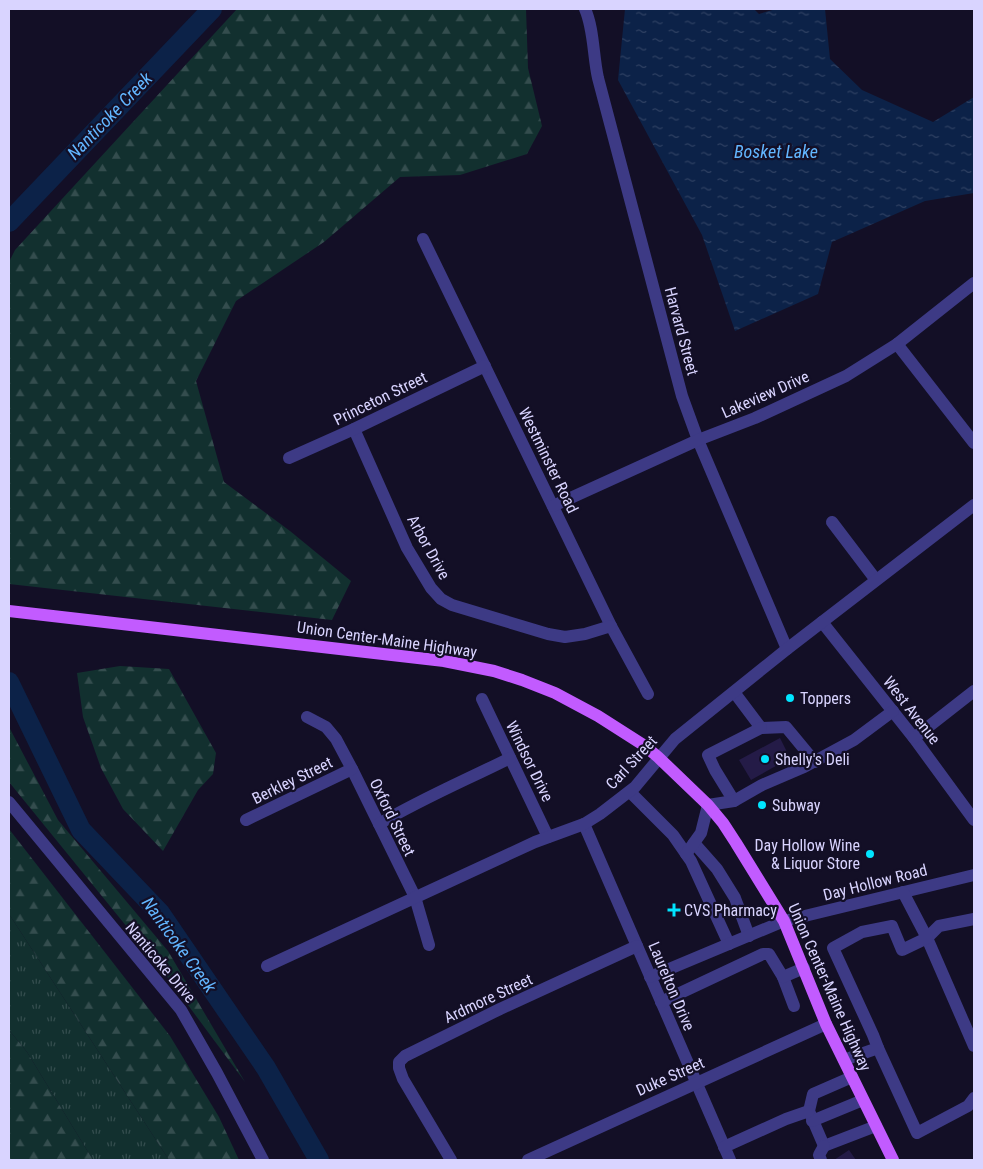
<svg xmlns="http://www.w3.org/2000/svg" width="983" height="1169" font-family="'Roboto Condensed',sans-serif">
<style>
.grass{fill:url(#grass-tufts)}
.forest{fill:url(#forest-firs)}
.water{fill:url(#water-ripples)}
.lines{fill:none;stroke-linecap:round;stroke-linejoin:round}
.river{stroke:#0c2248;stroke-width:20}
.building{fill:#241b47}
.minor{stroke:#3d3a85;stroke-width:12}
.major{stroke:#c25bff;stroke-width:12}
.poi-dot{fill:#00e5ff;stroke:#130f26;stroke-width:2}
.labels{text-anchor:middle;stroke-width:4.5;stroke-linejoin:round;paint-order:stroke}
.street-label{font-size:16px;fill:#d9d4ff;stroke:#130f26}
.poi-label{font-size:16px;fill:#d9d4ff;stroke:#130f26;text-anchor:start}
.water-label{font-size:18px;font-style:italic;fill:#62b6ff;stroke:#130f26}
</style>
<defs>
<pattern id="grass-tufts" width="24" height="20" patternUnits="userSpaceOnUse" patternTransform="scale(1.25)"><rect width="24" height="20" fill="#12302f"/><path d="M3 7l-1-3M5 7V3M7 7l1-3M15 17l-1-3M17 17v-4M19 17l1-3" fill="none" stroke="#344d4e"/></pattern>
<pattern id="forest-firs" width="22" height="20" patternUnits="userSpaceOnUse" patternTransform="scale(1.25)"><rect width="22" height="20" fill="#12302f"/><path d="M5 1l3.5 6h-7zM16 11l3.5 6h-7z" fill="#344d4e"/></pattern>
<pattern id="water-ripples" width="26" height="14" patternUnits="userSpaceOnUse" patternTransform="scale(1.25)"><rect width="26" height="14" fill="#0c2248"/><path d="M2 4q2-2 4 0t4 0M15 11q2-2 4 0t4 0" fill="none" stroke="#2f4163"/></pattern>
</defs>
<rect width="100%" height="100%" fill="#130f26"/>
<!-- grass -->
<path class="grass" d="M9 914 169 1160H93L27 1052 9 1030Z"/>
<!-- forest -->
<g class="forest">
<path d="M237 9H526L528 68 542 126 527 154 460 175 400 177 324 242 236 301 196 381 224 482 290 531 351 581 332 620 9 584V262L15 250Z"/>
<path d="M120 666 169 669 216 753 213 774 198 790 163 851 123 809 101 768 83 717 77 673Z"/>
<path d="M9 727 58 820 168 951 245 1082 162 970 9 782Z"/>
<path d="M9 829 170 1036 219 1117 239 1160H169L9 914Z"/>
<path d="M9 1030 27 1052 93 1160H9Z"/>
</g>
<!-- water -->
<path class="water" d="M625 9H754L759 14 776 9H825L830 59 862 90 933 122 974 97V193L925 201 832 242 818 294 735 331 702 235 618 80Z"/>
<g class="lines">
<!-- river -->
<g class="river">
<path d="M9 222 212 9"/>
<path d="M9 682 81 830 160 913 266 1068 319 1160"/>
</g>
</g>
<!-- building -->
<g class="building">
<path d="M780 738 790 758 751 780 739 760Z"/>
<path d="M849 1150 856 1160H834Z"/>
</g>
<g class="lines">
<!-- minor -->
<g class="minor">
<path d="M585 9C594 29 593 56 598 78L682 396 698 440 787 649"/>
<path d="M423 239 611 626 648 694"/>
<path d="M897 344 974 443"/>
<path d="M354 429 407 548 431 588 441 599 452 605 548 634 565 637 585 634 611 626"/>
<path d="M289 458 354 429 485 366"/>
<path d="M553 506 698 440 755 418 846 376 897 344 974 283"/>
<path d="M832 522 876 580"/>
<path d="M822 622 914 738 974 820"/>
<path d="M734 692 761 728 786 727 815 762"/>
<path d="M482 699 548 837"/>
<path d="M307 717 326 727 336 739 352 769 415 897 429 945"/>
<path d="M914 738 974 691"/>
<path d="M630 792 673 835 691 861 729 944"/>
<path d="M734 801 715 770 708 755 761 728"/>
<path d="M9 802 181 1010 217 1073 263 1160"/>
<path d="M246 820 352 769"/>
<path d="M379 824C421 799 466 780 510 758"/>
<path d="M584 824 730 1160"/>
<path d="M694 843 717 869 735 898 749 936"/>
<path d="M686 854 701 833 708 805 734 801 762 785 804 767 854 740 893 711"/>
<path d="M974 919 939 926 927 938 974 1046"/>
<path d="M267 966 535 842 584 824 600 814 635 787 675 739 787 649 974 505"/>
<path d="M650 977 784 921 974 875"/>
<path d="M783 977 794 1006"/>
<path d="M661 1002 763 954H769L783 977 804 968"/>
<path d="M878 1048 917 1133 968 1106 974 1098"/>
<path d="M844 1060 878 1048 873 1035 833 948 862 932 892 926 902 950 927 938 903 892"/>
<path d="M852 1077 813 1094 809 1111 824 1146 876 1126"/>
<path d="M812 1121 863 1100"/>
<path d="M724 1147 786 1119 809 1111"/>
<path d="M451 1160 403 1079 399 1068V1062L405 1056 500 1009 637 946"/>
<path d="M528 1160 826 1024"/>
<path d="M821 1160 819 1155 824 1146"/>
</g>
<!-- major -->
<path class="major" d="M9 611 444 661 494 671 522 680 555 693 598 716 645 746 658 757 708 805 723 823 736 843 784 921 826 1024 893 1160"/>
</g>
<!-- markers -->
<g class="poi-dot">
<circle cx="790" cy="698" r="5"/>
<circle cx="765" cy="759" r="5"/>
<circle cx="762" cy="805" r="5"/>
<circle cx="870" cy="854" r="5"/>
<path d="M671.5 902.5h5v5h5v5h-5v5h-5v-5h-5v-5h5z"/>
</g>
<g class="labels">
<!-- street labels -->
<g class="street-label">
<text transform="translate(682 331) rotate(75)" y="6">Harvard Street</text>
<text transform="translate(765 394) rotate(-24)" y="6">Lakeview Drive</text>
<text transform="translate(380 398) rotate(-26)" y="6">Princeton Street</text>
<text transform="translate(549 460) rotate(64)" y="6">Westminster Road</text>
<text transform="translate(429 547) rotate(61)" y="6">Arbor Drive</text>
<text transform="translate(387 639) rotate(8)" y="6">Union Center-Maine Highway</text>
<text transform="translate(912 710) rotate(52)" y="6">West Avenue</text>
<text transform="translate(530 761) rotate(64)" y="6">Windsor Drive</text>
<text transform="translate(631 762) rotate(-47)" y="6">Carl Street</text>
<text transform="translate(292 780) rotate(-26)" y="6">Berkley Street</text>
<text transform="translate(393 817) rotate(64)" y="6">Oxford Street</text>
<text transform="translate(875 882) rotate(-14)" y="6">Day Hollow Road</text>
<text transform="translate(161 962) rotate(50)" y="6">Nanticoke Drive</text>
<text transform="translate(672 986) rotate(67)" y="6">Laurelton Drive</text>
<text transform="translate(830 987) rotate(66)" y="6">Union Center-Maine Highway</text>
<text transform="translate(488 998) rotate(-25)" y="6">Ardmore Street</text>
<text transform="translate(670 1076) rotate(-24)" y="6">Duke Street</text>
</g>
<!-- poi labels -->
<g class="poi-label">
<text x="800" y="704">Toppers</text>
<text x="775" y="765">Shelly's Deli</text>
<text x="772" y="811">Subway</text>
<text x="860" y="851" text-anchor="end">Day Hollow Wine<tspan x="860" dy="18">&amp; Liquor Store</tspan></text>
<text x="684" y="916">CVS Pharmacy</text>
</g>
<!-- water labels -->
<g class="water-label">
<text transform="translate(110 116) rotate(-46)" y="6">Nanticoke Creek</text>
<text x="776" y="158">Bosket Lake</text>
<text transform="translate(179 945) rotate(54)" y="6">Nanticoke Creek</text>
</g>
</g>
<!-- border -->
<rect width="983" height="1169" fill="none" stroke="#d9d4ff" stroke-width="20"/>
</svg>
